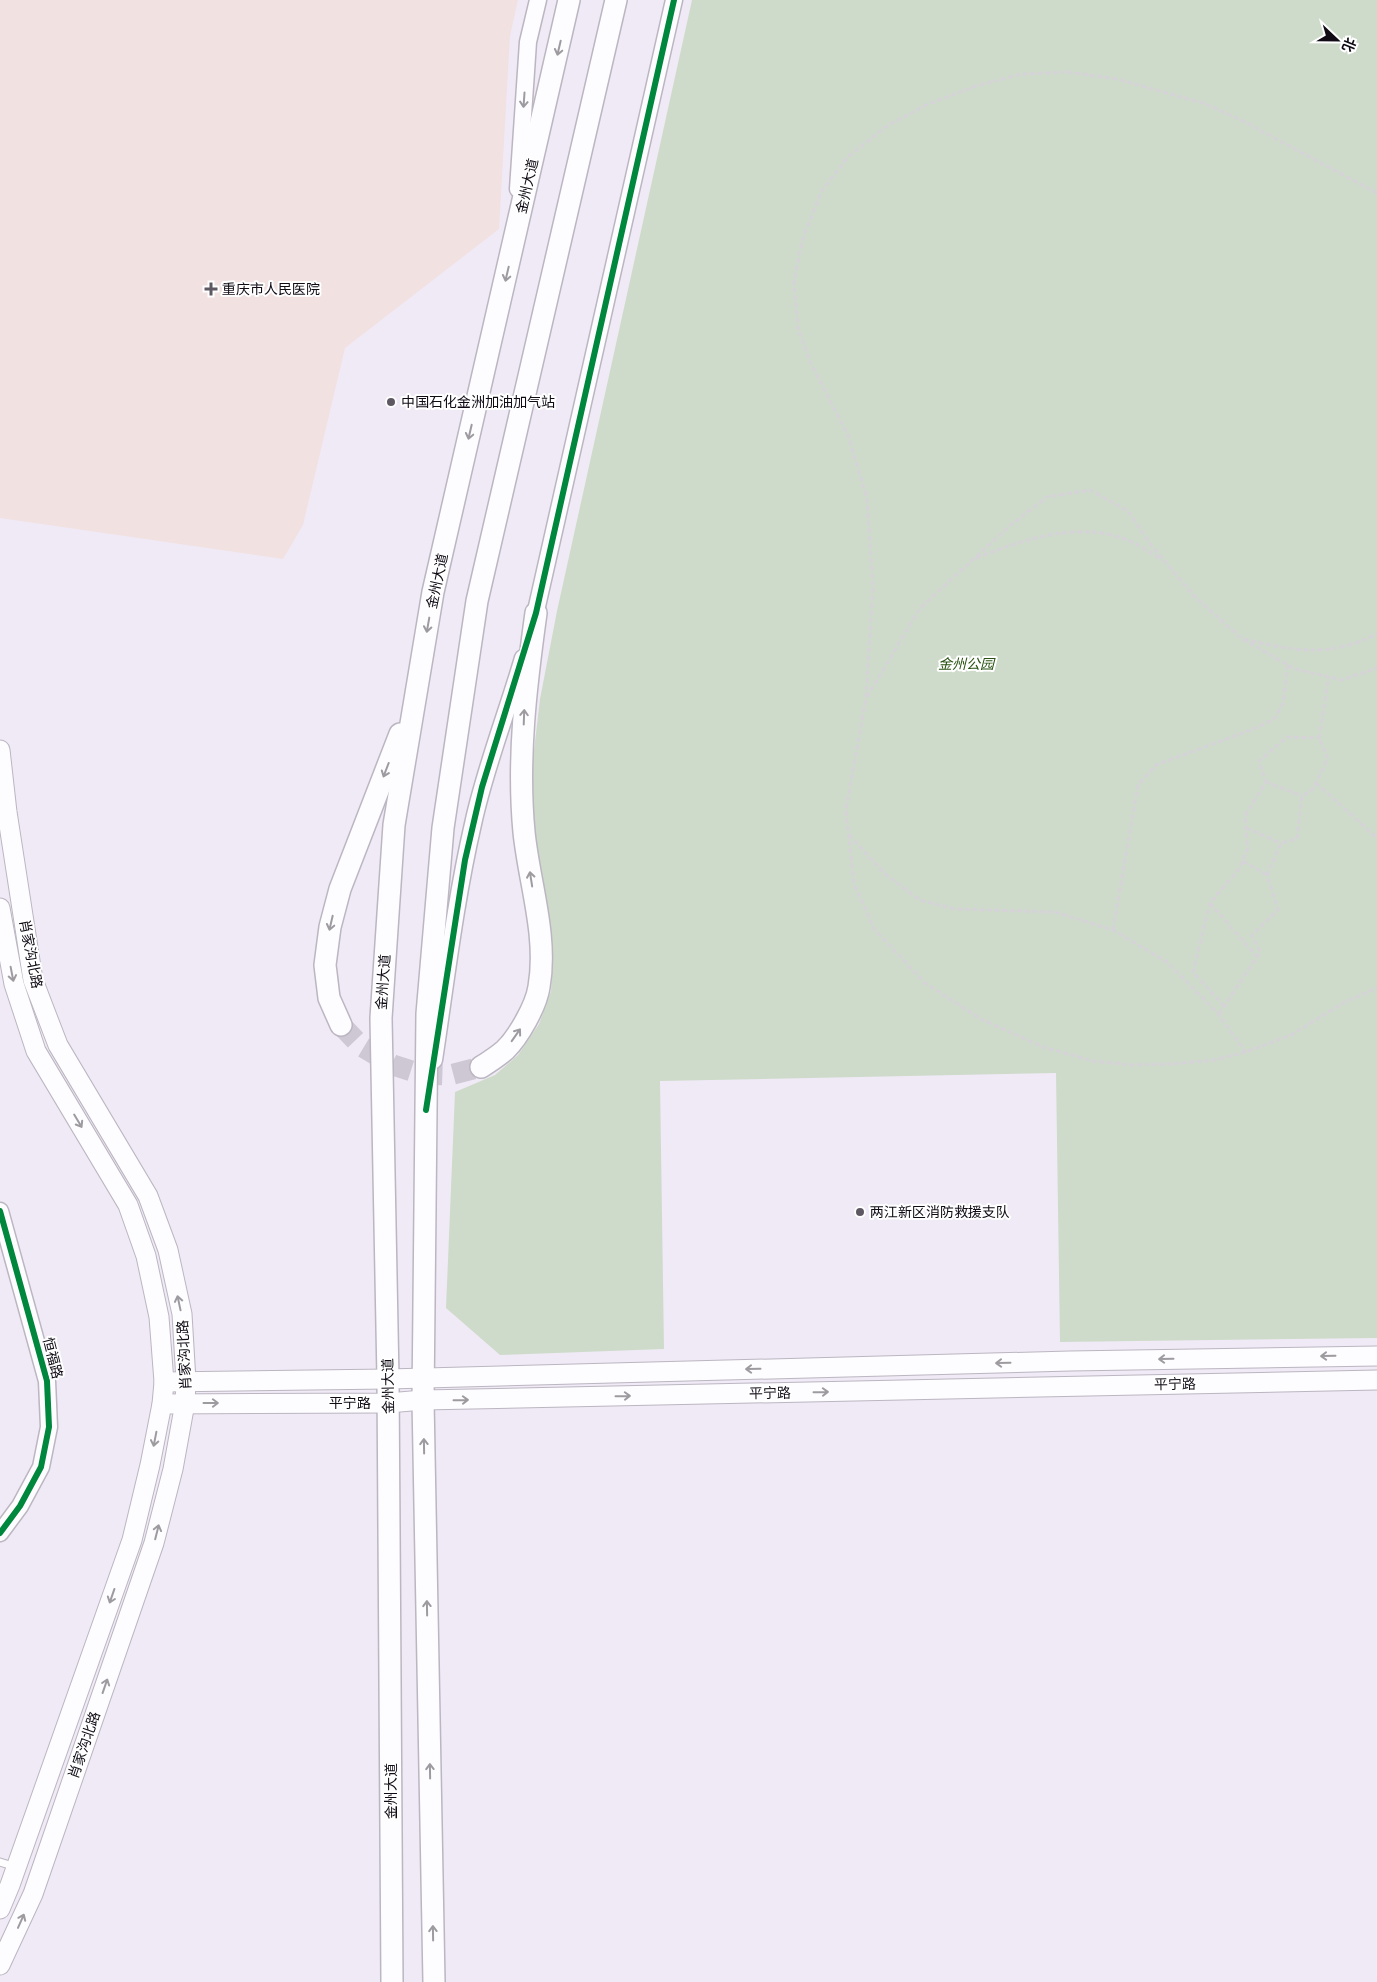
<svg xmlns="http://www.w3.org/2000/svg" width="1377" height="1982" font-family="'Source Serif 4','Noto Sans SC',serif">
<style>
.medical{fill:#f1e1e1}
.green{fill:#cedbcb}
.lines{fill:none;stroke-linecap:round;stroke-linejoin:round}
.primary-tunnel{stroke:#cec8d4;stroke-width:21;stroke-dasharray:21 11;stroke-linecap:butt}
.service-casing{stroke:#bbb6c1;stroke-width:9}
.tertiary-casing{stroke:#bbb6c1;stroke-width:19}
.secondary-casing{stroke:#bbb6c1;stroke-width:21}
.primary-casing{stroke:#bbb6c1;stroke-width:24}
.path{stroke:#d5d3d7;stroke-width:3;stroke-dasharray:5 2.5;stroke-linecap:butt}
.service{stroke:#fdfcfe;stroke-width:7}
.tertiary{stroke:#fdfcfe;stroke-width:16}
.secondary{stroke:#fdfcfe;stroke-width:19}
.primary{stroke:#fdfcfe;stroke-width:21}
.cycleway-casing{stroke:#fff;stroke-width:9}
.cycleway{stroke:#00873e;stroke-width:6}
.oneway{stroke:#9e9ba0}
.poi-dot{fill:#5e5863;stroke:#fff;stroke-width:2}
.labels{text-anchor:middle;stroke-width:4;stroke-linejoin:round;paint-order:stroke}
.street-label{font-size:14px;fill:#0f0a14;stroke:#fff}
.poi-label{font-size:14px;fill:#0f0a14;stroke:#fff;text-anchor:start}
.park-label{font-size:14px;font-style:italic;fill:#295212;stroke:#fff}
</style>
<rect width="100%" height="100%" fill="#f0eaf6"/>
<!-- medical -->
<path class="medical" d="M0 0H518L510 36 499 229 345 348 303 525 283 559 0 518Z"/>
<!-- green -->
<path class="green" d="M692 0H1377V1338L1060 1342 1056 1073 660 1081 664 1349 500 1355 446 1308 455 1092 495 1075 518 1055 539 1024 551 991 553 954 533 831 531 776 540 699 557 611Z"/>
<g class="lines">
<!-- primary-tunnel -->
<path class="primary-tunnel" d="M341 1025 361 1046 393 1065 421 1074 450 1075 481 1067"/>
<defs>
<path id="service" d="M0 1862 16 1867"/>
<g id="tertiary">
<path d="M518 189 528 42 538 0"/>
<path d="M533 624 674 0"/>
<path d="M434 1060C446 981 455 902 473 824 485 768 507 713 523 658"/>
<path d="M0 1211 47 1381 49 1427 41 1467 20 1506 0 1533"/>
</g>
<g id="secondary">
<path d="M0 750 7 812 33 980 58 1045 148 1196 168 1250 182 1314 186 1381 185 1403 173 1469 154 1543 33 1894 0 1965"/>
<path d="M0 908 14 984 36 1051 128 1205 146 1256 159 1317 164 1382 162 1404 150 1465 132 1540 10 1885 0 1909"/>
<path d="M164 1382 388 1379 1070 1361 1377 1356"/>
<path d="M162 1404 388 1403 423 1400 1377 1380"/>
</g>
<g id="primary">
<path d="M341 1025 329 998 325 965 330 927 340 889 400 734"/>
<path d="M481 1067C489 1062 498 1056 505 1050 519 1036 536 1006 539 987 548 936 529 882 524 832 517 759 526 685 536 613"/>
<path d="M392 1982 388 1379 381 1018 394 825 433 592 569 0"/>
<path d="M434 1982 423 1400 427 1014 443 828 477 601 616 0"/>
</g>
</defs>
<!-- service casing -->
<use href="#service" class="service-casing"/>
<!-- tertiary casing -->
<use href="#tertiary" class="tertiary-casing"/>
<!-- secondary casing -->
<use href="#secondary" class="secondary-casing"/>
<!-- primary casing -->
<use href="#primary" class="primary-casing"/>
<!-- path -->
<g class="path">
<path d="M1377 193 1241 120 1203 103 1117 79 1068 72 1022 74 976 86 926 105 887 126 849 156 821 192 802 241 794 283 798 328 810 362 848 435 867 498 873 587 866 698 846 809 854 884 875 930 925 983 981 1019 1043 1047 1093 1061 1132 1065 1171 1064 1214 1060 1246 1052 1291 1035 1345 1002 1377 988"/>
<path d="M976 558C1026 539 1081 519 1132 542 1143 547 1152 554 1162 560"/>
<path d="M1244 639C1295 651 1328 658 1377 634"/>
<path d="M867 697 920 608 1011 525 1047 497 1090 490 1128 511 1151 545 1194 596 1241 638 1295 669 1342 680 1377 668"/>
<path d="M1266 782 1302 796"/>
<path d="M1316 783 1377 838"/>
<path d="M1246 828 1281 843"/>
<path d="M849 835 885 874 920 900 955 909 1055 912 1113 930 1167 962 1216 1011 1246 1052"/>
<path d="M1243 861 1267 875"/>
<path d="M1210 903 1257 957"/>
<path d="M1113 930 1138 785 1156 765 1256 728 1274 719 1283 703 1288 665"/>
<path d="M1224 1006 1193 972 1210 903 1239 869 1248 849 1245 816 1266 782 1259 761 1287 737 1319 738"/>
<path d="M1219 1014 1260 952 1252 935 1278 910 1267 875 1281 843 1297 839 1302 796 1313 789 1328 758 1319 738 1329 677"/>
</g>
<!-- service -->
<use href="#service" class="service"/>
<!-- tertiary -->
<use href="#tertiary" class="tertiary"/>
<!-- secondary -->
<use href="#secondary" class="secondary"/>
<!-- primary -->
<use href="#primary" class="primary"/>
<defs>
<g id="cycleway">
<path d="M426 1110 465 860 482 787 536 613 674 0"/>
<path d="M0 1211 47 1381 49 1427 41 1467 20 1506 0 1533"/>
</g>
</defs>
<!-- cycleway casing -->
<use href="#cycleway" class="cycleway-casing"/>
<!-- cycleway -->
<use href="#cycleway" class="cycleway"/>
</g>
<!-- one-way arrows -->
<defs><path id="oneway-shaft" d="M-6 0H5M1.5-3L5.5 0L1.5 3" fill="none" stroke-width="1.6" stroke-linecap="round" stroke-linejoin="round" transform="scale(1.25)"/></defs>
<g class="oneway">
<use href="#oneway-shaft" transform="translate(559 48) rotate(103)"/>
<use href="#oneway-shaft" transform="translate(524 100) rotate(94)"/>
<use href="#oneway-shaft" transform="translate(507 274) rotate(103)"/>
<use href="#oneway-shaft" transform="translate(470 432) rotate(103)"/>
<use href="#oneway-shaft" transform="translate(428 625) rotate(100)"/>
<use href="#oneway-shaft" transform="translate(524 717) rotate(-88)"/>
<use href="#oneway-shaft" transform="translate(386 770) rotate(111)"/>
<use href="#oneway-shaft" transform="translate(531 879) rotate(-99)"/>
<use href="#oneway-shaft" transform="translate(331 923) rotate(103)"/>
<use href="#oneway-shaft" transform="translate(12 974) rotate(79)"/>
<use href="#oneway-shaft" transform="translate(516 1035) rotate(-55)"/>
<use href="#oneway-shaft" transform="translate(78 1121) rotate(59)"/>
<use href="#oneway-shaft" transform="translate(179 1303) rotate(-102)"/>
<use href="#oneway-shaft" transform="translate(1328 1356) rotate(179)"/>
<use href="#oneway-shaft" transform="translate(1166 1359) rotate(179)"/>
<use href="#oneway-shaft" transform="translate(1003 1363) rotate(179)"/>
<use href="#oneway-shaft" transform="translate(753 1369) rotate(179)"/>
<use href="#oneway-shaft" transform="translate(821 1392) rotate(-1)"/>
<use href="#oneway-shaft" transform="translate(623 1396) rotate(-1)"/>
<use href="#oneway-shaft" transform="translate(461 1400) rotate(-1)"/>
<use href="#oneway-shaft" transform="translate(211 1403)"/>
<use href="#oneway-shaft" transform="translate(155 1439) rotate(101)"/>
<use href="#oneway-shaft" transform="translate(424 1446) rotate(-91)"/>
<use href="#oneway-shaft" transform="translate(157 1532) rotate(-76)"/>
<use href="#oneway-shaft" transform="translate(112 1596) rotate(109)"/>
<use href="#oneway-shaft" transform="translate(427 1608) rotate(-91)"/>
<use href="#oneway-shaft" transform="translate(105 1686) rotate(-71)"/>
<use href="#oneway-shaft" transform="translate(430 1771) rotate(-91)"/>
<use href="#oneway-shaft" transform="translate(21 1921) rotate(-66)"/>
<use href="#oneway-shaft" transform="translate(433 1933) rotate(-91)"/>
</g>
<!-- markers -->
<g class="poi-dot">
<path d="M208.5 281.5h5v5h5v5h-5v5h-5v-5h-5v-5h5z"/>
<circle cx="391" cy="402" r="5"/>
<circle cx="860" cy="1212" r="5"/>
</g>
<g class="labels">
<!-- street labels -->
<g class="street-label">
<text transform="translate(527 186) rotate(-77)" y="5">金州大道</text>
<text transform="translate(437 581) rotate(-78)" y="5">金州大道</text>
<text transform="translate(31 954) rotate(79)" y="5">肖家沟北路</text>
<text transform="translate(383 982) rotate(-86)" y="5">金州大道</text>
<text transform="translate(184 1355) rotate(-93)" y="5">肖家沟北路</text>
<text transform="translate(53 1358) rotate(76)" y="5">恒福路</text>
<text transform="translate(1175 1384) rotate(-1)" y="5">平宁路</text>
<text transform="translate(388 1386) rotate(-91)" y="5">金州大道</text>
<text transform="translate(770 1393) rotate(-1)" y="5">平宁路</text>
<text x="350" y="1408">平宁路</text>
<text transform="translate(84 1745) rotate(-71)" y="5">肖家沟北路</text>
<text transform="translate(391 1791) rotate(-90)" y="5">金州大道</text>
</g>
<!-- poi labels -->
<g class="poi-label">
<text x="222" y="294">重庆市人民医院</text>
<text x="401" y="407">中国石化金洲加油加气站</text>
<text x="870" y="1217">两江新区消防救援支队</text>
</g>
<!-- park labels -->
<g class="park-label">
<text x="966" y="669">金州公园</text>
</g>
</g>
<!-- north arrow -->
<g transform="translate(1337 40) rotate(112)" stroke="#ffffff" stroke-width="4" paint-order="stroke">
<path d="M0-4L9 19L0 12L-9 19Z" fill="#0f0a14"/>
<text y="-8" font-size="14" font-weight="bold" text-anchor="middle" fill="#0f0a14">北</text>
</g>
</svg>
